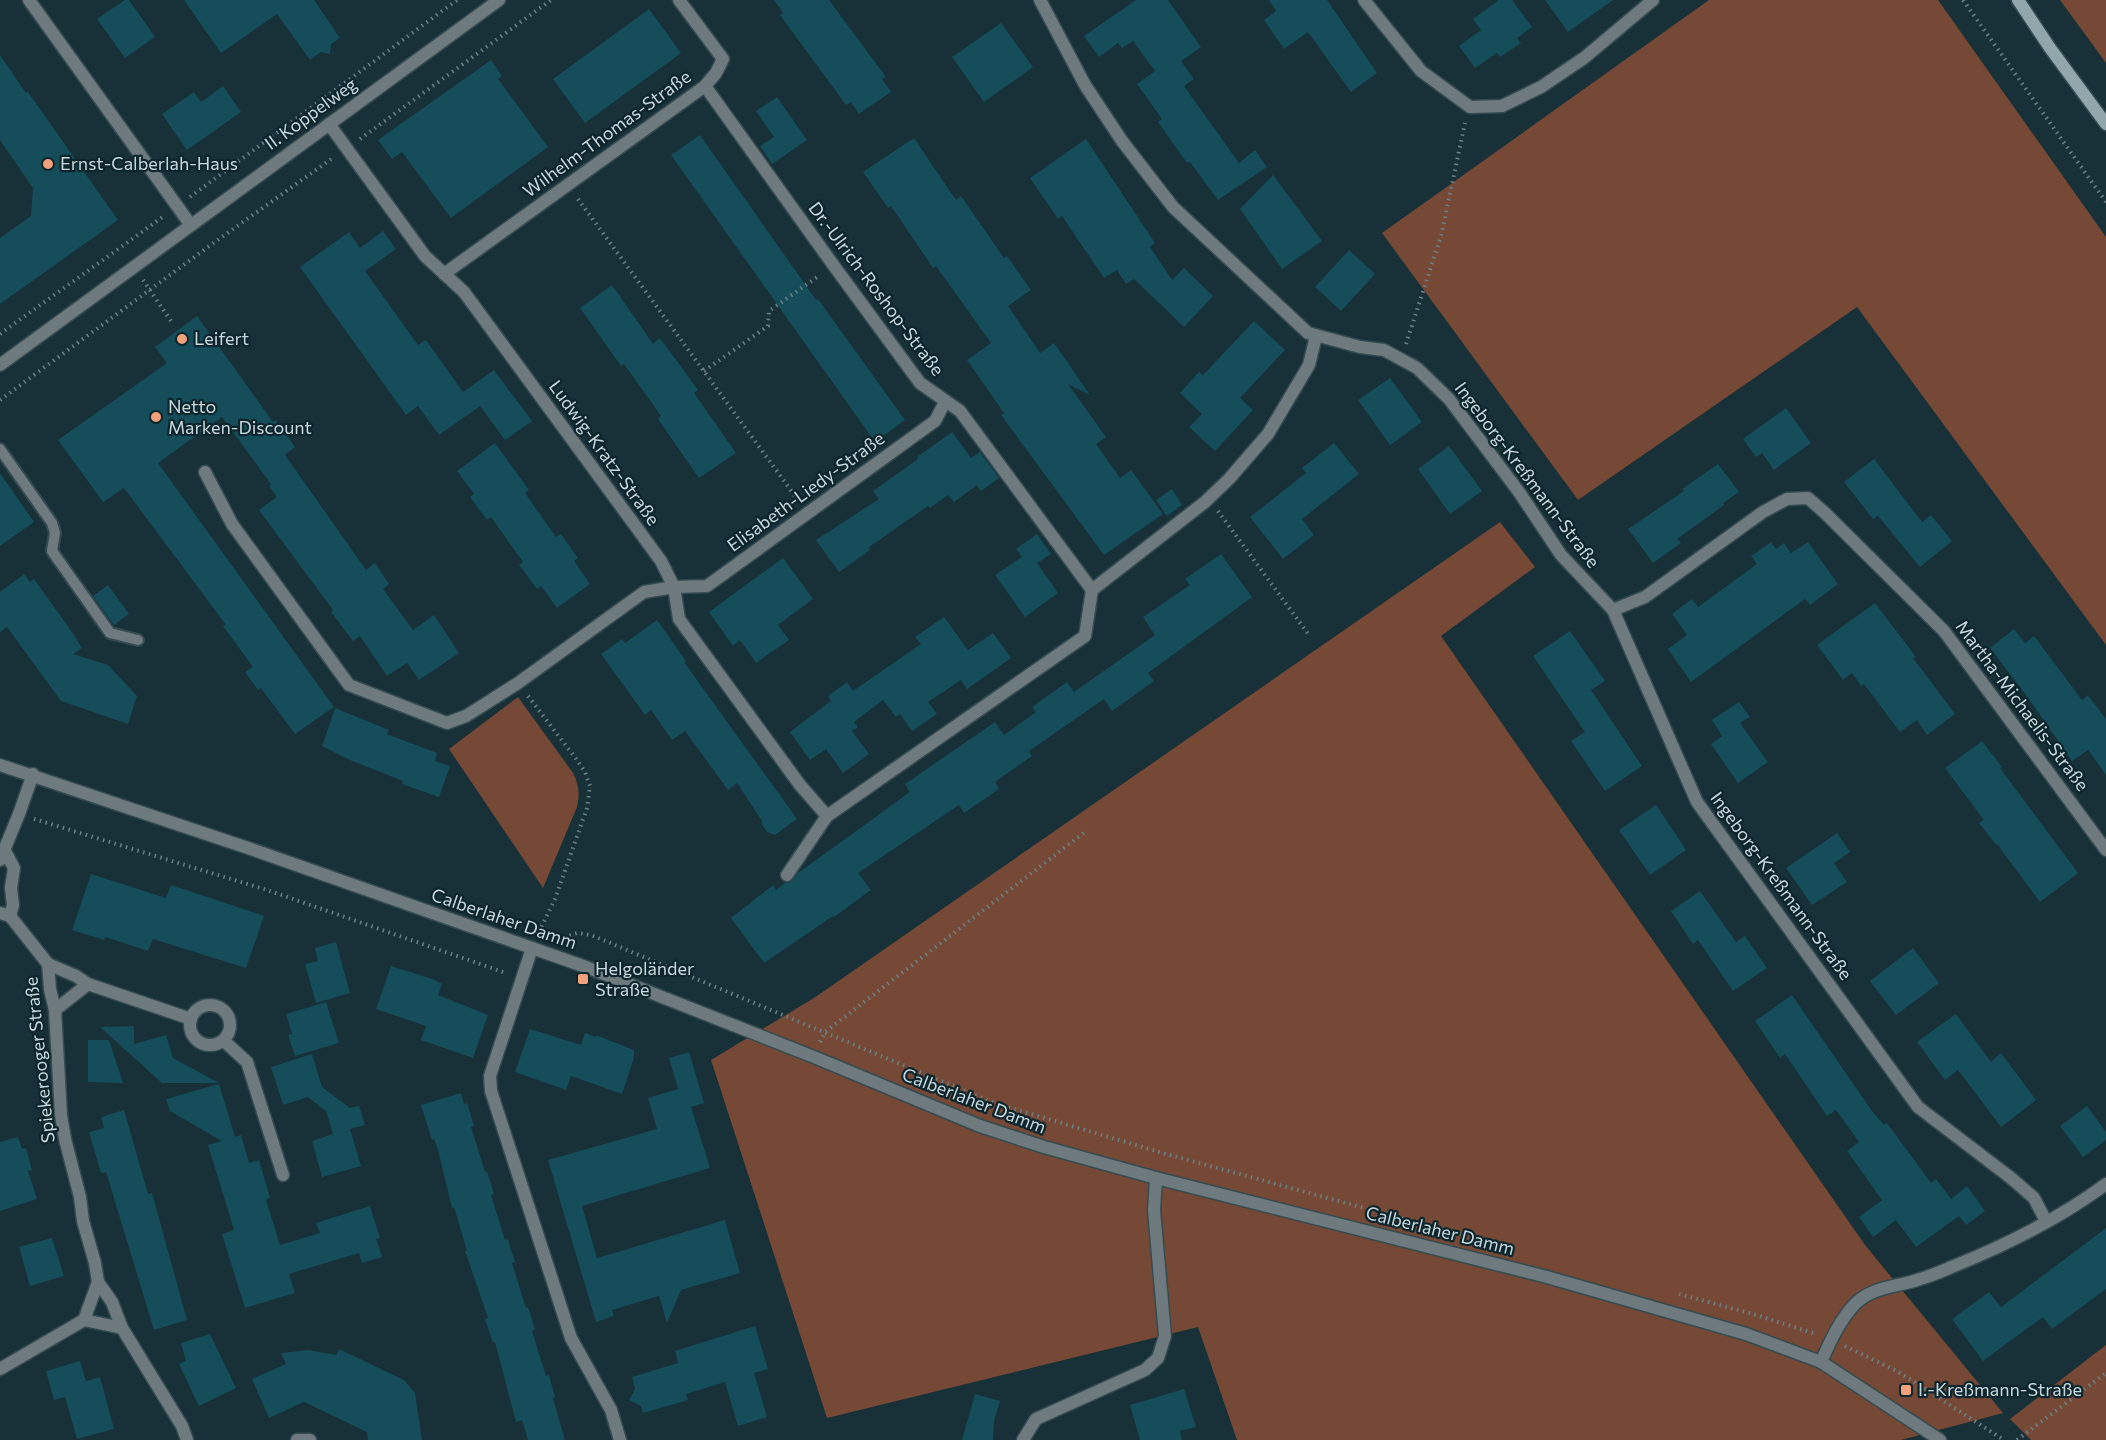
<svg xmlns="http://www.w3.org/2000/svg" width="2106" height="1440" font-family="Commissioner,sans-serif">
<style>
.green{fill:#754935}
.building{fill:#154d5b}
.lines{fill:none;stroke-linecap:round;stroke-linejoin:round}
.service-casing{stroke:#344b51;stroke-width:14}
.minor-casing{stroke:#344b51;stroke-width:15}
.tertiary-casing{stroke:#344b51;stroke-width:15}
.secondary-casing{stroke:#344b51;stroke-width:15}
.path{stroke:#6d8186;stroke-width:4;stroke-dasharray:1.5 4.5;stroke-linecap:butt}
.service{stroke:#6e7a7d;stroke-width:10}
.minor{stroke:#6e7a7d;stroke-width:12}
.tertiary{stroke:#6e7a7d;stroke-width:12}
.secondary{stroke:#93a6ac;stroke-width:12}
.poi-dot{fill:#f1a17c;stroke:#0d262d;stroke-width:2}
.labels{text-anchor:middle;stroke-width:4.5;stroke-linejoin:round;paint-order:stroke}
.street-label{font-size:18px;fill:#c9d8dc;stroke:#0d262d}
.poi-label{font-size:18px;fill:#c9d8dc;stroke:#0d262d;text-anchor:start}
</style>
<rect width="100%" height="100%" fill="#183037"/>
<!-- green -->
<g class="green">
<path d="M1709 0H1938L2106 237V645L1857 307 1578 500 1382 233Z"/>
<path d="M2060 0H2106V63Z"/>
<path d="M1500 522 1535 567 1441 636 1865 1245 2003 1413 1901 1440H1237L1198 1327 827 1418 711 1060 814 998Z"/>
<path d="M518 697 573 773C579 785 580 793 577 807L543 888 449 749Z"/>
<path d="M2106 1345V1440H2031L2010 1419Z"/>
</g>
<!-- building -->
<g class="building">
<path d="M125 0H129L155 37 125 58 97 19Z"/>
<path d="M184 0H314L340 38 331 44 330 54 321 52 310 60 277 14 221 53Z"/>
<path d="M774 0H829L886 77 882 79 891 92 859 114 851 102 846 105 780 15 783 13Z"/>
<path d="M1136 0H1168L1201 47 1181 61 1194 79 1184 86 1239 163 1255 150 1267 167 1218 200 1190 162 1187 163 1158 122 1162 119 1137 84 1155 71 1133 41 1122 48 1118 43 1099 57 1084 36Z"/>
<path d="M1269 0H1327L1377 73 1351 92 1308 32 1284 49 1264 20 1276 11Z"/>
<path d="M1499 0H1512L1532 27 1517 38 1521 43 1500 57 1497 53 1475 68 1459 46 1481 30 1473 19Z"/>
<path d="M1545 0H1613L1568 32Z"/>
<path d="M649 9 681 53 585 123 553 79Z"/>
<path d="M1001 23 1033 67 984 102 952 57Z"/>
<path d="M0 55 26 93 28 92 118 220 0 304V238L31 216 33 188 0 140Z"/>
<path d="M491 60 502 76 498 79 548 147 451 218 402 152 392 159 378 140Z"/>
<path d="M223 86 241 112 187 150 162 114 194 92 201 102Z"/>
<path d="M777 97 807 140 772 164 760 146 774 137 756 111Z"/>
<path d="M700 135 816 300 818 299 905 420 875 442 671 155Z"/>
<path d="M914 138 956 200 961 196 1004 258 1007 256 1031 290 1008 306 1040 353 1054 343 1090 395 1068 384 1106 437 1096 444 1120 478 1131 470 1163 514 1104 555 1001 415 1004 413 967 360 991 343 936 266 933 268 891 206 888 208 863 172Z"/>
<path d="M1086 139 1155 243 1150 247 1172 280 1184 268 1213 296 1184 327 1134 279 1126 284 1117 270 1104 278 1062 216 1058 219 1030 178Z"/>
<path d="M1273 175 1322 241 1282 269 1240 209Z"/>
<path d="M383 231 396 249 365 271 418 345 426 340 463 392 494 370 532 421 505 440 480 406 439 435 418 406 406 415 300 267 349 232 360 248Z"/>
<path d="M1349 250 1375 274 1341 311 1315 287Z"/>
<path d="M612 285 653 344 660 338 698 390 694 393 736 453 699 478 658 419 661 416 624 364 621 366 580 308Z"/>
<path d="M197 316 273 422 276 420 295 447 285 455 366 570 375 563 389 584 383 589 413 630 434 615 459 653 419 680 407 663 387 676 360 636 353 641 331 612 333 610 259 510 277 497 269 486 271 484 222 417 158 463 334 707 295 734 261 688 258 690 245 672 253 667 223 626 226 625 124 488 103 502 58 440 167 363 155 347Z"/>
<path d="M1254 321 1285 350 1240 398 1253 410 1215 451 1189 427 1202 414 1180 393 1199 372 1203 375Z"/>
<path d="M1390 378 1422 422 1390 445 1358 400Z"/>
<path d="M1786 408 1811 443 1774 470 1762 453 1756 457 1743 439Z"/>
<path d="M952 432 971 458 980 452 999 478 981 491 977 485 954 502 948 495 930 508 928 506 869 547 870 550 839 572 816 540 879 499 873 491 918 459 917 457Z"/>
<path d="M495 443 529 490 525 493 556 537 561 534 578 558 574 561 590 584 557 608 541 586 537 589 526 574 519 565 523 562 491 517 487 520 470 497 474 494 457 471Z"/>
<path d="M1334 443 1359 474 1302 519 1314 535 1283 559 1250 517 1306 473 1302 468Z"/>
<path d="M1449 446 1482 491 1450 514 1418 469Z"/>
<path d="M1874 459 1922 522 1931 515 1952 541 1920 567 1878 516 1873 519 1844 482Z"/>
<path d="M1718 464 1739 492 1723 503 1724 505 1677 539 1681 543 1653 563 1628 529 1684 491 1682 489Z"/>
<path d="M0 473 34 522 0 546Z"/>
<path d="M1172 489 1182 505 1167 516 1156 500Z"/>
<path d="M1037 534 1051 554 1037 563 1058 593 1025 617 995 575 1022 557 1016 549Z"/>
<path d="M1771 542 1776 549 1784 543 1791 553 1808 542 1838 584 1810 605 1805 599 1691 682 1668 649 1687 635 1672 614 1692 599 1698 607 1757 564 1751 556Z"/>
<path d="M1221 554 1252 597 1148 673 1154 681 1112 711 1104 699 1029 751 1032 756 995 782 999 789 964 813 959 805 858 873 871 890 834 917 833 916 764 963 731 918 773 885 776 890 785 883 791 882 798 873 910 792 905 784 995 722 1004 735 1036 712 1032 707 1067 682 1074 692 1155 635 1143 617 1190 585 1185 579Z"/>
<path d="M783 558 813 599 778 625 789 640 756 663 740 640 733 646 709 612Z"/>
<path d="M24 574 30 582 34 579 72 632 82 648 73 654 108 665 137 696 128 724 61 701 7 627 0 632V592Z"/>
<path d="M108 585 129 614 114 625 93 596Z"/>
<path d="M1875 603 1916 657 1913 658 1955 714 1927 735 1917 720 1900 732 1864 684 1861 686 1852 673 1843 680 1817 645Z"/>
<path d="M944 617 968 650 993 633 1011 658 967 689 961 680 928 702 937 714 912 731 900 714 896 717 883 700 854 722 858 727 852 731 869 754 843 773 826 749 810 760 790 732 831 701 828 696 847 682 853 691 921 644 915 637Z"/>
<path d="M657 620 686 661 684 662 797 819 775 835 767 832 762 825V821L737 783 728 790 685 731 672 740 651 710 645 715 601 654 622 639 625 643Z"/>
<path d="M2014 629 2025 643 2034 636 2082 700 2088 695 2106 719V775L2088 750 2072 761 2029 699 1990 648Z"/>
<path d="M1570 631 1605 681 1591 690 1642 766 1605 791 1571 741 1585 732 1533 656Z"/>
<path d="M1739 702 1750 717 1740 723 1768 762 1738 783 1711 744 1722 736 1712 720Z"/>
<path d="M335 708 389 730 387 734 437 753 435 761 450 766 439 797 402 784 403 781 350 760 322 746Z"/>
<path d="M1982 741 2002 767 2000 768 2078 873 2040 902 1997 844 1996 845 1979 823 1984 820 1945 768Z"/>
<path d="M1656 805 1686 850 1650 875 1619 830Z"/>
<path d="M1837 833 1850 852 1834 863 1847 882 1812 905 1786 868Z"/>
<path d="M91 874 166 898 171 885 264 916 246 968 153 939 148 951 105 937 104 940 72 930Z"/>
<path d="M1700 891 1736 942 1745 936 1767 968 1733 991 1698 940 1693 944 1671 911Z"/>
<path d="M336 942 350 993 316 1003 305 964 318 961 315 948Z"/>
<path d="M1913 948 1939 983 1896 1015 1870 981Z"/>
<path d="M391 966 432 979 442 984 438 995 488 1015 473 1058 421 1040 426 1026 376 1009Z"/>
<path d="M1792 995 1872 1111 1884 1125 1887 1123 1931 1183 1936 1179 1951 1199 1967 1186 1985 1211 1966 1225 1959 1216 1916 1247 1896 1220 1873 1237 1859 1217 1882 1200 1847 1151 1859 1142 1836 1110 1827 1116 1785 1054 1780 1058 1755 1021Z"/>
<path d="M326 1002 339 1043 295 1056 288 1035 292 1034 286 1014Z"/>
<path d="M1956 1014 1991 1062 2001 1053 2036 1100 2001 1127 1958 1070 1945 1080 1917 1042Z"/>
<path d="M134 1026V1044L166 1035 173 1058 219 1083H162L100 1027Z"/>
<path d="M530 1029 581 1045 585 1033 596 1037V1035L634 1050V1058L622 1094 571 1076 566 1090 515 1072Z"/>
<path d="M88 1040H109L123 1083 88 1082Z"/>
<path d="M689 1052 704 1103 691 1107 710 1168 582 1206 597 1258 725 1220 740 1273 681 1290 667 1323 659 1296 612 1310 614 1316 596 1322 548 1160 657 1129 648 1098 678 1089 669 1058Z"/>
<path d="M312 1054 322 1087 350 1108 359 1106 365 1125 350 1129 361 1166 322 1177 312 1141 333 1134 326 1111 308 1097 283 1105 271 1067Z"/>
<path d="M219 1084 235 1137 241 1135 249 1163 259 1160 270 1198 266 1200 280 1245 320 1233 316 1223 370 1206 380 1238 376 1239 382 1257 362 1263 359 1253 289 1274 295 1293 245 1308 222 1234 234 1230 208 1145 222 1141 170 1111 166 1099Z"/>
<path d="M461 1093 464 1104 467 1103 474 1126 471 1127 485 1172 487 1171 494 1194 491 1195 505 1240 508 1239 511 1250 515 1262 512 1263 526 1308 528 1307 535 1329 532 1331 546 1376 549 1375 555 1397 553 1398 565 1440H528L522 1420 516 1422 495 1342 493 1343 485 1319 488 1318 465 1251H467L454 1207 452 1208 438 1150 434 1139 432 1140 421 1105Z"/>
<path d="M2087 1106 2106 1132V1140L2083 1157 2060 1126Z"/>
<path d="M124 1110 148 1194 152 1193 187 1320 154 1330 106 1172 101 1173 89 1132 104 1128 101 1117Z"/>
<path d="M18 1137 22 1149 26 1148 32 1170 28 1171 37 1199 0 1211V1142Z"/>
<path d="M2106 1228V1289L2052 1329 2043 1317 1983 1361 1952 1319 1989 1292 2001 1307Z"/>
<path d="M52 1238 64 1276 30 1286 19 1247Z"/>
<path d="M755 1326 768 1369 754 1373 767 1417 738 1426 725 1382 686 1394 688 1400 643 1413 641 1406 629 1400 635 1389 632 1377 678 1363 675 1351Z"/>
<path d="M210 1334 236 1388 199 1406 179 1364 186 1361 181 1343Z"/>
<path d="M339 1349 404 1380 415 1393 422 1440H368L367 1432 304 1402 269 1418 252 1379 286 1364 281 1353 308 1350 336 1355Z"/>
<path d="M80 1361 86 1381 100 1377 114 1429 77 1439 65 1397 54 1400 46 1371Z"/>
<path d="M1184 1389 1196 1427 1180 1431 1182 1440H1140L1130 1405Z"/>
<path d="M975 1394 1000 1401 994 1421 993 1440H962Z"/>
</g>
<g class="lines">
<defs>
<path id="service" d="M0 449 52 523 55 533 52 551 110 633 138 640"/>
<g id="minor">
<path d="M29 0 190 224"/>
<path d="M1040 0 1085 85 1122 141 1173 207 1308 333 1360 347 1384 350 1417 368 1449 399 1519 492 1561 555 1613 610 1697 802 1918 1107 2011 1178 2034 1198 2046 1221"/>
<path d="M1364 0 1421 71 1470 107 1502 106 1541 87 1584 58 1653 0"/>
<path d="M705 86 834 266 920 383 960 411 1092 590"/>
<path d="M329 124 425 256 464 292 661 561 674 587 679 619 800 785 827 816"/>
<path d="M444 274 705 86 716 73 723 59 679 0"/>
<path d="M205 472 232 524 349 685 447 723 466 716 518 683 644 592 674 587 707 586 935 421 945 402"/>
<path d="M1613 610 1645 597 1763 512 1787 499 1808 498 1825 513 1944 631 2106 850"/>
<path d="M5 851 14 868 11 888 13 905 10 916"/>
<path d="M0 860 19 814 33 774"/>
<path d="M787 875 827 816 1085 636 1092 590 1205 502 1229 479 1268 434 1309 365 1316 336"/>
<path d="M0 913 10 916 48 964 50 989 55 1010 61 1115 65 1139 80 1197 83 1221 95 1263 98 1282 112 1302 122 1328 182 1426 187 1440"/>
<path d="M532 948 490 1076 491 1091 571 1338 611 1410 620 1440"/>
<path d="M48 964 76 976 88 984 191 1019"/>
<circle cx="210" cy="1025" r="20"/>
<path d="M55 1010 88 984"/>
<path d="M224 1041 247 1062 283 1175"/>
<path d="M84 1320 122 1328"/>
<path d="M1821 1362C1830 1342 1840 1319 1856 1303 1874 1286 1898 1287 1920 1279 1931 1276 1942 1271 1954 1266 2006 1245 2060 1218 2106 1184"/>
<path d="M0 1369 84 1320 98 1282"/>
<path d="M297 1440H310"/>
<path d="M1023 1440 1036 1419 1145 1370 1158 1358 1165 1336 1154 1210 1156 1178"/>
</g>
<g id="tertiary">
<path d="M0 365 499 0"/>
<path d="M0 765 251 849 586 967 814 1057 980 1126 1044 1147 1156 1178 1547 1277 1746 1334 1821 1362 1940 1440"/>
</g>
<path id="secondary" d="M2018 0 2050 48 2106 124"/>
</defs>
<!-- service casing -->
<use href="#service" class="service-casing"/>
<!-- minor casing -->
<use href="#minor" class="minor-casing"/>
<!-- tertiary casing -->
<use href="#tertiary" class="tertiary-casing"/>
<!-- secondary casing -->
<use href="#secondary" class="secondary-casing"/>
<!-- path -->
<g class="path">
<path d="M1963 0 2106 202"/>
<path d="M360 139 551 0"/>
<path d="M190 197 457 0"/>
<path d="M578 199 798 500"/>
<path d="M143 280 171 321"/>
<path d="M0 334 164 216"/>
<path d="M1406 344 1441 236 1465 123"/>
<path d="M704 371 768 326 769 311 820 275"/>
<path d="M0 400 208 247 334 157"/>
<path d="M1218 511 1309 635"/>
<path d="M528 696 577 760 585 772 590 786 587 808 555 899 538 934"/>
<path d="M34 819 267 890 506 973"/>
<path d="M558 939 577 933 591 935 994 1103 1166 1154 1467 1236"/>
<path d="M820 1042 825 1032 1085 832"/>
<path d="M1679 1294 1753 1314 1816 1334"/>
<path d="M1845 1346 1897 1371 2004 1440"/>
<path d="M2017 1440 2106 1373"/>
</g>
<!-- service -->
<use href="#service" class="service"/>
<!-- minor -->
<use href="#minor" class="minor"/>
<!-- tertiary -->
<use href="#tertiary" class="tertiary"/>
<!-- secondary -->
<use href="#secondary" class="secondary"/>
</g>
<!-- markers -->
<g class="poi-dot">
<circle cx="48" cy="164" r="6"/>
<circle cx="182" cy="339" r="6"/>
<circle cx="156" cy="417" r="6"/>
<rect x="577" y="973" width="12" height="12" rx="3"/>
<rect x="1900" y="1384" width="12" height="12" rx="3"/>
</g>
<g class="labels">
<!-- street labels -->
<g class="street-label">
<text transform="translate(311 114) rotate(-36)" y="6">II. Koppelweg</text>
<text transform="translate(607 134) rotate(-36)" y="6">Wilhelm-Thomas-Straße</text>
<text transform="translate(876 289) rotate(53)" y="6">Dr.-Ulrich-Roshop-Straße</text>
<text transform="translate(604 453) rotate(54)" y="6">Ludwig-Kratz-Straße</text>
<text transform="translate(1527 475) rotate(53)" y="6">Ingeborg-Kreßmann-Straße</text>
<text transform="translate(806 492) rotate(-36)" y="6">Elisabeth-Liedy-Straße</text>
<text transform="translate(2022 706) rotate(53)" y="6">Martha-Michaelis-Straße</text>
<text transform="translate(1781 886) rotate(54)" y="6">Ingeborg-Kreßmann-Straße</text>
<text transform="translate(504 919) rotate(19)" y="6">Calberlaher Damm</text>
<text transform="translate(40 1060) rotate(-96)" y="6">Spiekerooger Straße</text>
<text transform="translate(974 1101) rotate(21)" y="6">Calberlaher Damm</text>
<text transform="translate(1440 1231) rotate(14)" y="6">Calberlaher Damm</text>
</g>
<!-- poi labels -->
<g class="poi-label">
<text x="60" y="170">Ernst-Calberlah-Haus</text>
<text x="194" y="345">Leifert</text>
<text x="168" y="413">Netto<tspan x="168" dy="21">Marken-Discount</tspan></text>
<text x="595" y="975">Helgoländer<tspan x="595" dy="21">Straße</tspan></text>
<text x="1918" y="1396">I.-Kreßmann-Straße</text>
</g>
</g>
</svg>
